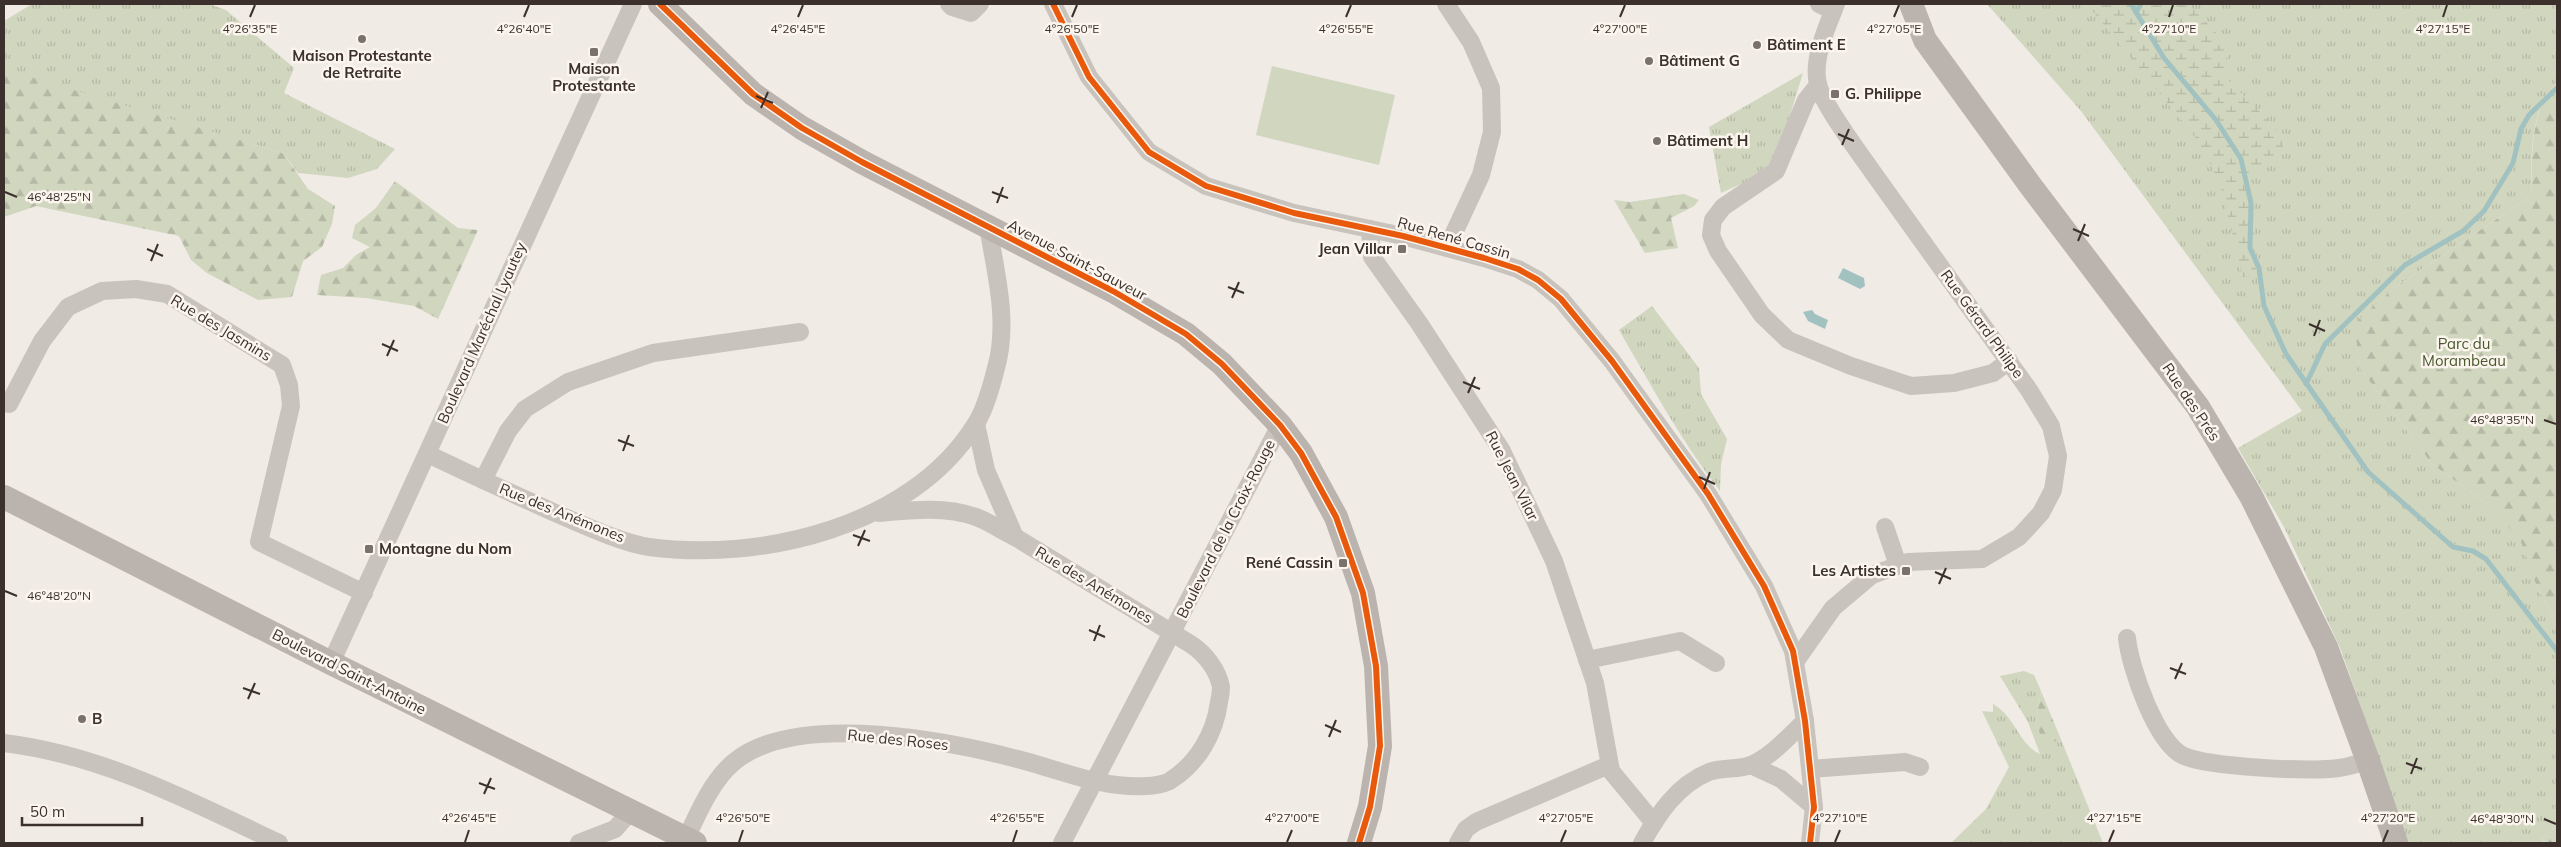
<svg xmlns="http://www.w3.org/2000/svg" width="2561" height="847" font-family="Mulish,sans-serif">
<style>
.grass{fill:url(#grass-tufts)}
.forest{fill:url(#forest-firs)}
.wetland{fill:url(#wetland-marsh)}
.park{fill:#d1d6bf}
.water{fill:#a1c2c1}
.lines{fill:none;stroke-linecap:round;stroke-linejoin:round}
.stream{stroke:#a1c2c1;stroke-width:5}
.street{stroke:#c9c3be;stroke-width:18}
.secondary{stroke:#bab3ae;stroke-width:24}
.cycleway-casing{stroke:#fbf5ee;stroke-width:9}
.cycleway{stroke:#e8590c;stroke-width:6}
.ticks{fill:none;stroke:#3b302b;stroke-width:2}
.poi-dot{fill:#7a716c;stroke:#fbf5ee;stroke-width:2}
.labels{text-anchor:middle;stroke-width:5;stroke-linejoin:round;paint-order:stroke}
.poi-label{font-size:15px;font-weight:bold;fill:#3b302b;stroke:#fbf5ee;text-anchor:start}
.street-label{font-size:15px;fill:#3b302b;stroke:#fbf5ee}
.park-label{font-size:15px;fill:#4a5a2e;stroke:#fbf5ee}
.ticks-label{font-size:12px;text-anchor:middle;fill:#3b302b;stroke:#fbf5ee;stroke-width:5;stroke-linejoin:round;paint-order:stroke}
</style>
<defs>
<pattern id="grass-tufts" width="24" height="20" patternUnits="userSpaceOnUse" patternTransform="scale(1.25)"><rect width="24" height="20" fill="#d1d6bf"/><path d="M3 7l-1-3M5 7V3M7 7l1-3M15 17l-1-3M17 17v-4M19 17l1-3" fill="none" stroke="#b4b8a4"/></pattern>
<pattern id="forest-firs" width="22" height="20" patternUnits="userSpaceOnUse" patternTransform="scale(1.25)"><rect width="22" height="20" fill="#d1d6bf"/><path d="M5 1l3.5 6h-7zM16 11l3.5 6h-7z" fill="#b4b8a4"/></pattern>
<pattern id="wetland-marsh" width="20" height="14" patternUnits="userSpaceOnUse" patternTransform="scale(1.25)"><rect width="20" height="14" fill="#d1d6bf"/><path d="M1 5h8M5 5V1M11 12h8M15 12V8" fill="none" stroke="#b4b8a4"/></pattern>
</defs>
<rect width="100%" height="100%" fill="#f0ebe5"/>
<!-- grass -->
<g class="grass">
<path d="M32 4H209L226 10 294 68 284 93 395 149 377 169 348 178 298 173 283 153 4 70V21Z"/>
<path d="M1987 4H2557V83C2528 110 2532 159 2531 196L2394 288 2356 323 2359 367 2432 464 2482 500 2521 539 2537 587 2557 622V825L2540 841 2548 843H2408L2341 650 2284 527 2238 448 2302 411 2081 111Z"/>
<path d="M1803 73 1782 141 1765 173 1721 193 1709 127Z"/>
<path d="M1652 306 1699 368 1701 394 1727 439 1721 464 1720 491C1681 441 1651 385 1619 330Z"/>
<path d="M2024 671 2034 675 2041 691 2036 722 2042 739 2062 742 2103 843H1951L1986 809 2009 767 1982 711 1993 712V704C2016 717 2019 745 2040 754L2028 722 2000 676Z"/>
</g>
<!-- forest -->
<g class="forest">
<path d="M4 69 283 153 308 189 335 206 332 224 322 247 303 261 292 297 258 300 207 273 191 260 179 236 36 206 4 217Z"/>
<path d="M2557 83V622L2537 587 2520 539 2482 500 2432 464 2359 367 2355 323 2394 288 2531 196C2533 159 2528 111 2557 83Z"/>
<path d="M395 181 458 228 478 230 438 319 414 306 366 298 317 295 321 275 343 268 356 255 370 247 352 238 355 225 376 208Z"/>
<path d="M1684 194 1699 200 1694 206 1671 218 1678 248 1645 253 1614 200 1630 202Z"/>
<path d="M2041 691 2062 742 2042 740 2036 722Z"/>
<path d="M2557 825V843L2540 841Z"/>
</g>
<!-- wetland -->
<path class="wetland" d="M2087 4H2189L2230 48 2223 75 2285 137 2280 158 2252 172 2256 276 2243 277 2220 184 2199 142Z"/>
<!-- park -->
<path class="park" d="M1272 66 1395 95 1379 165 1256 135Z"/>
<!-- water -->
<g class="water">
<path d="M1843 268 1864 278 1865 286 1860 289 1838 278Z"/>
<path d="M1812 310 1815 314 1828 320 1825 329 1808 321 1803 312Z"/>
</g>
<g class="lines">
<!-- stream -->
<g class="stream">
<path d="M2131 4 2164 58 2216 120 2241 159 2251 203 2250 248 2259 268 2264 306 2286 354 2368 472 2453 547 2473 551 2486 559 2557 651"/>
<path d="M2136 12 2141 4"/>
<path d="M2306 384 2325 344 2405 265 2463 231 2484 211 2513 163 2521 129 2529 115 2557 88"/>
</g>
<!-- street -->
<g class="street">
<path d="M949 4 952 7 971 13 980 4"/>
<path d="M1053 4 1089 77 1149 152 1206 186 1294 213 1403 236 1484 258 1518 269 1538 280 1561 299 1612 361 1708 494 1764 586 1793 651 1805 721 1814 807 1810 843"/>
<path d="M1446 4 1471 42 1491 88 1492 132 1481 175 1447 248"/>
<path d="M1819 4 1833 11"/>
<path d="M1818 85 1806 100 1776 171 1723 207 1713 220 1711 235 1718 251 1762 315 1788 340 1851 366 1911 386 1954 383 1993 373 2009 361"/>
<path d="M1370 229 1372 257 1419 323 1502 451 1554 561 1595 683 1611 771 1654 823"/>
<path d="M4 401 9 404 42 341 68 307 102 291 136 289 167 294 282 365 289 385 291 406 259 542 364 593"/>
<path d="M428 454C469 474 511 493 553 512 579 523 621 543 649 547 761 562 911 527 975 425 984 412 992 384 996 368 1009 323 996 273 988 227"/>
<path d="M483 480 508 431 525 409 568 382 653 353 800 332"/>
<path d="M879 513C911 510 945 506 976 517 990 522 1002 531 1015 537"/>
<path d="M1885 527 1898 565"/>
<path d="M2127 638C2130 667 2156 744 2184 756 2210 767 2308 772 2339 768 2349 767 2359 763 2368 761"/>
<path d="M1587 660 1680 641 1716 663"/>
<path d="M1795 662 1833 608 1872 575 1908 562 1982 559 2019 537 2041 513 2053 490 2058 456 2051 426 2029 390C1978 318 1926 246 1874 174 1861 155 1822 104 1818 84 1812 59 1827 27 1836 4"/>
<path d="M331 663 633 4"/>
<path d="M4 743C103 755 190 801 279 843"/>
<path d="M1751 765 1781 779 1814 807"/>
<path d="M1810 769 1905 762 1920 767"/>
<path d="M686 839C698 813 712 780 734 762 798 709 957 742 1032 763 1070 774 1105 788 1146 786 1153 786 1166 784 1171 780 1198 763 1215 733 1219 702 1220 698 1221 692 1221 687 1218 670 1205 654 1192 645L1015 537 986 470 976 424"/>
<path d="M579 843 615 829 630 812"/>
<path d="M1062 843 1280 425"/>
<path d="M1458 843 1466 829 1476 822 1609 765"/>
<path d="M1642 843C1658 814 1677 785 1709 772 1722 767 1738 770 1751 765 1772 756 1789 736 1805 721"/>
</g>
<!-- secondary -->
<g class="secondary">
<path d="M660 4 753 94 802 128 862 162 1113 291 1186 334 1222 364 1280 425 1301 453 1336 517 1363 593 1376 666 1380 746 1370 807 1359 843"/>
<path d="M1911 4 1925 40 2030 185 2198 407 2251 496 2326 647 2368 761 2396 843"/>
<path d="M4 497 331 663 695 843"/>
</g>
<defs>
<g id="cycleway">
<path d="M660 4 753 94 802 128 862 162 1113 291 1186 334 1222 364 1280 425 1301 453 1336 517 1363 593 1376 666 1380 746 1370 807 1359 843"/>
<path d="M1053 4 1089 77 1149 152 1206 186 1294 213 1403 236 1484 258 1518 269 1538 280 1561 299 1612 361 1708 494 1764 586 1793 651 1805 721 1814 807 1810 843"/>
</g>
</defs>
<!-- cycleway casing -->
<use href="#cycleway" class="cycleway-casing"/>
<!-- cycleway -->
<use href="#cycleway" class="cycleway"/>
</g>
<!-- ticks -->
<path class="ticks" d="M250 17 255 5M524 17 529 5M798 17 803 5M1072 17 1077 5M1346 17 1351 5M1620 17 1625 5M1894 17 1899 5M2169 17 2173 5M2443 17 2447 5M756 96 773 103M761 108 768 92M1838 134 1854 141M1842 145 1849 129M5 192 17 197M992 192 1008 198M997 203 1003 187M2073 229 2089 236M2078 241 2085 224M147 249 163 256M151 261 158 244M1228 287 1244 293M1232 298 1239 282M2309 324 2325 331M2314 336 2320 320M382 344 398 351M387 356 394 340M1463 382 1480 389M1468 393 1475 377M2544 420 2556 424M618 440 634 446M623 451 629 435M1699 477 1715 484M1704 489 1710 472M853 535 870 541M858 546 865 530M1935 572 1951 579M1939 584 1946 568M5 591 17 596M1089 630 1105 637M1094 641 1100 625M2170 668 2186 674M2175 679 2182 663M243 688 260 694M248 699 255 683M1325 725 1341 732M1329 737 1336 720M2406 763 2422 769M2411 774 2417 758M479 783 495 789M484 794 491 778M2544 819 2556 824M465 842 469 830M739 842 743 830M1013 842 1017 830M1287 842 1292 830M1561 842 1566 830M1835 842 1840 830M2109 842 2114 830M2383 842 2388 830"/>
<!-- markers -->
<g class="poi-dot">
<circle cx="362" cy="39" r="5"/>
<circle cx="1757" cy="45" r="5"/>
<rect x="589" y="47" width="10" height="10" rx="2.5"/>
<circle cx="1649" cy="61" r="5"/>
<rect x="1830" y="89" width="10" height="10" rx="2.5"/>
<circle cx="1657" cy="141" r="5"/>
<rect x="1397" y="244" width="10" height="10" rx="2.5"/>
<rect x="364" y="544" width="10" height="10" rx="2.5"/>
<rect x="1338" y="558" width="10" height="10" rx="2.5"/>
<rect x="1901" y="566" width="10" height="10" rx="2.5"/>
<circle cx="82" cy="719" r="5"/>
</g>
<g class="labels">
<!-- poi labels -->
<g class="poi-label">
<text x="1767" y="50">Bâtiment E</text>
<text x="362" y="61" text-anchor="middle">Maison Protestante<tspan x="362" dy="17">de Retraite</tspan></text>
<text x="1659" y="66">Bâtiment G</text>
<text x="594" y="74" text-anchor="middle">Maison<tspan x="594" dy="17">Protestante</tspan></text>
<text x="1845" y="99">G. Philippe</text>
<text x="1667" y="146">Bâtiment H</text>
<text x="1392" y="254" text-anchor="end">Jean Villar</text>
<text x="379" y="554">Montagne du Nom</text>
<text x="1333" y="568" text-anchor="end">René Cassin</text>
<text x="1896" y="576" text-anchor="end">Les Artistes</text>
<text x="92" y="724">B</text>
</g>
<!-- street labels -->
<g class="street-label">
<text transform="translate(1454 238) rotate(16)" y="5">Rue René Cassin</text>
<text transform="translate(1077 260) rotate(28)" y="5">Avenue Saint-Sauveur</text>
<text transform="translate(1982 324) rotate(54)" y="5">Rue Gérard Philipe</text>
<text transform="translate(221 328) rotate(31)" y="5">Rue des Jasmins</text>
<text transform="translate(482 333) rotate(-66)" y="5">Boulevard Maréchal Lyautey</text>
<text transform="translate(2191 402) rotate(56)" y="5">Rue des Prés</text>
<text transform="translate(1512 476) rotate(63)" y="5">Rue Jean Vilar</text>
<text transform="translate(562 513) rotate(22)" y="5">Rue des Anémones</text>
<text transform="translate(1226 529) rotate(-63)" y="5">Boulevard de la Croix-Rouge</text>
<text transform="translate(1094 585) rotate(31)" y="5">Rue des Anémones</text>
<text transform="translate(349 672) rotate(27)" y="5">Boulevard Saint-Antoine</text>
<text transform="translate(898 740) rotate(6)" y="5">Rue des Roses</text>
</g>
<!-- park labels -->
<g class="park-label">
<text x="2464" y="349">Parc du<tspan x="2464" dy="17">Morambeau</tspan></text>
</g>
</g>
<g class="ticks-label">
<text x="2443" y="33">4°27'15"E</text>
<text x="250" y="33">4°26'35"E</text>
<text x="524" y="33">4°26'40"E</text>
<text x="798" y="33">4°26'45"E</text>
<text x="1072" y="33">4°26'50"E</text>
<text x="1346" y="33">4°26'55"E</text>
<text x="1620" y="33">4°27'00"E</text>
<text x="1894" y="33">4°27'05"E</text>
<text x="2169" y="33">4°27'10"E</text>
<text x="59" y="201">46°48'25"N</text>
<text x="2502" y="424">46°48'35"N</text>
<text x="59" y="600">46°48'20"N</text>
<text x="469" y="822">4°26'45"E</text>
<text x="743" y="822">4°26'50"E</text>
<text x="1017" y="822">4°26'55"E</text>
<text x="1292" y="822">4°27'00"E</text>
<text x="1566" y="822">4°27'05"E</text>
<text x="1840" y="822">4°27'10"E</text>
<text x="2114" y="822">4°27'15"E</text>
<text x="2388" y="822">4°27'20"E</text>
<text x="2502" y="823">46°48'30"N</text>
</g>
<!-- border -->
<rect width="2561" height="847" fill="none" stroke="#3b302b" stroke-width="10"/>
<!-- scale -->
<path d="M22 817v8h120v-8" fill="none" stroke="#3b302b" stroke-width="2.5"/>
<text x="30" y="817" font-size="15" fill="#3b302b" stroke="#fbf5ee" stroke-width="4" paint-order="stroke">50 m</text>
</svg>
